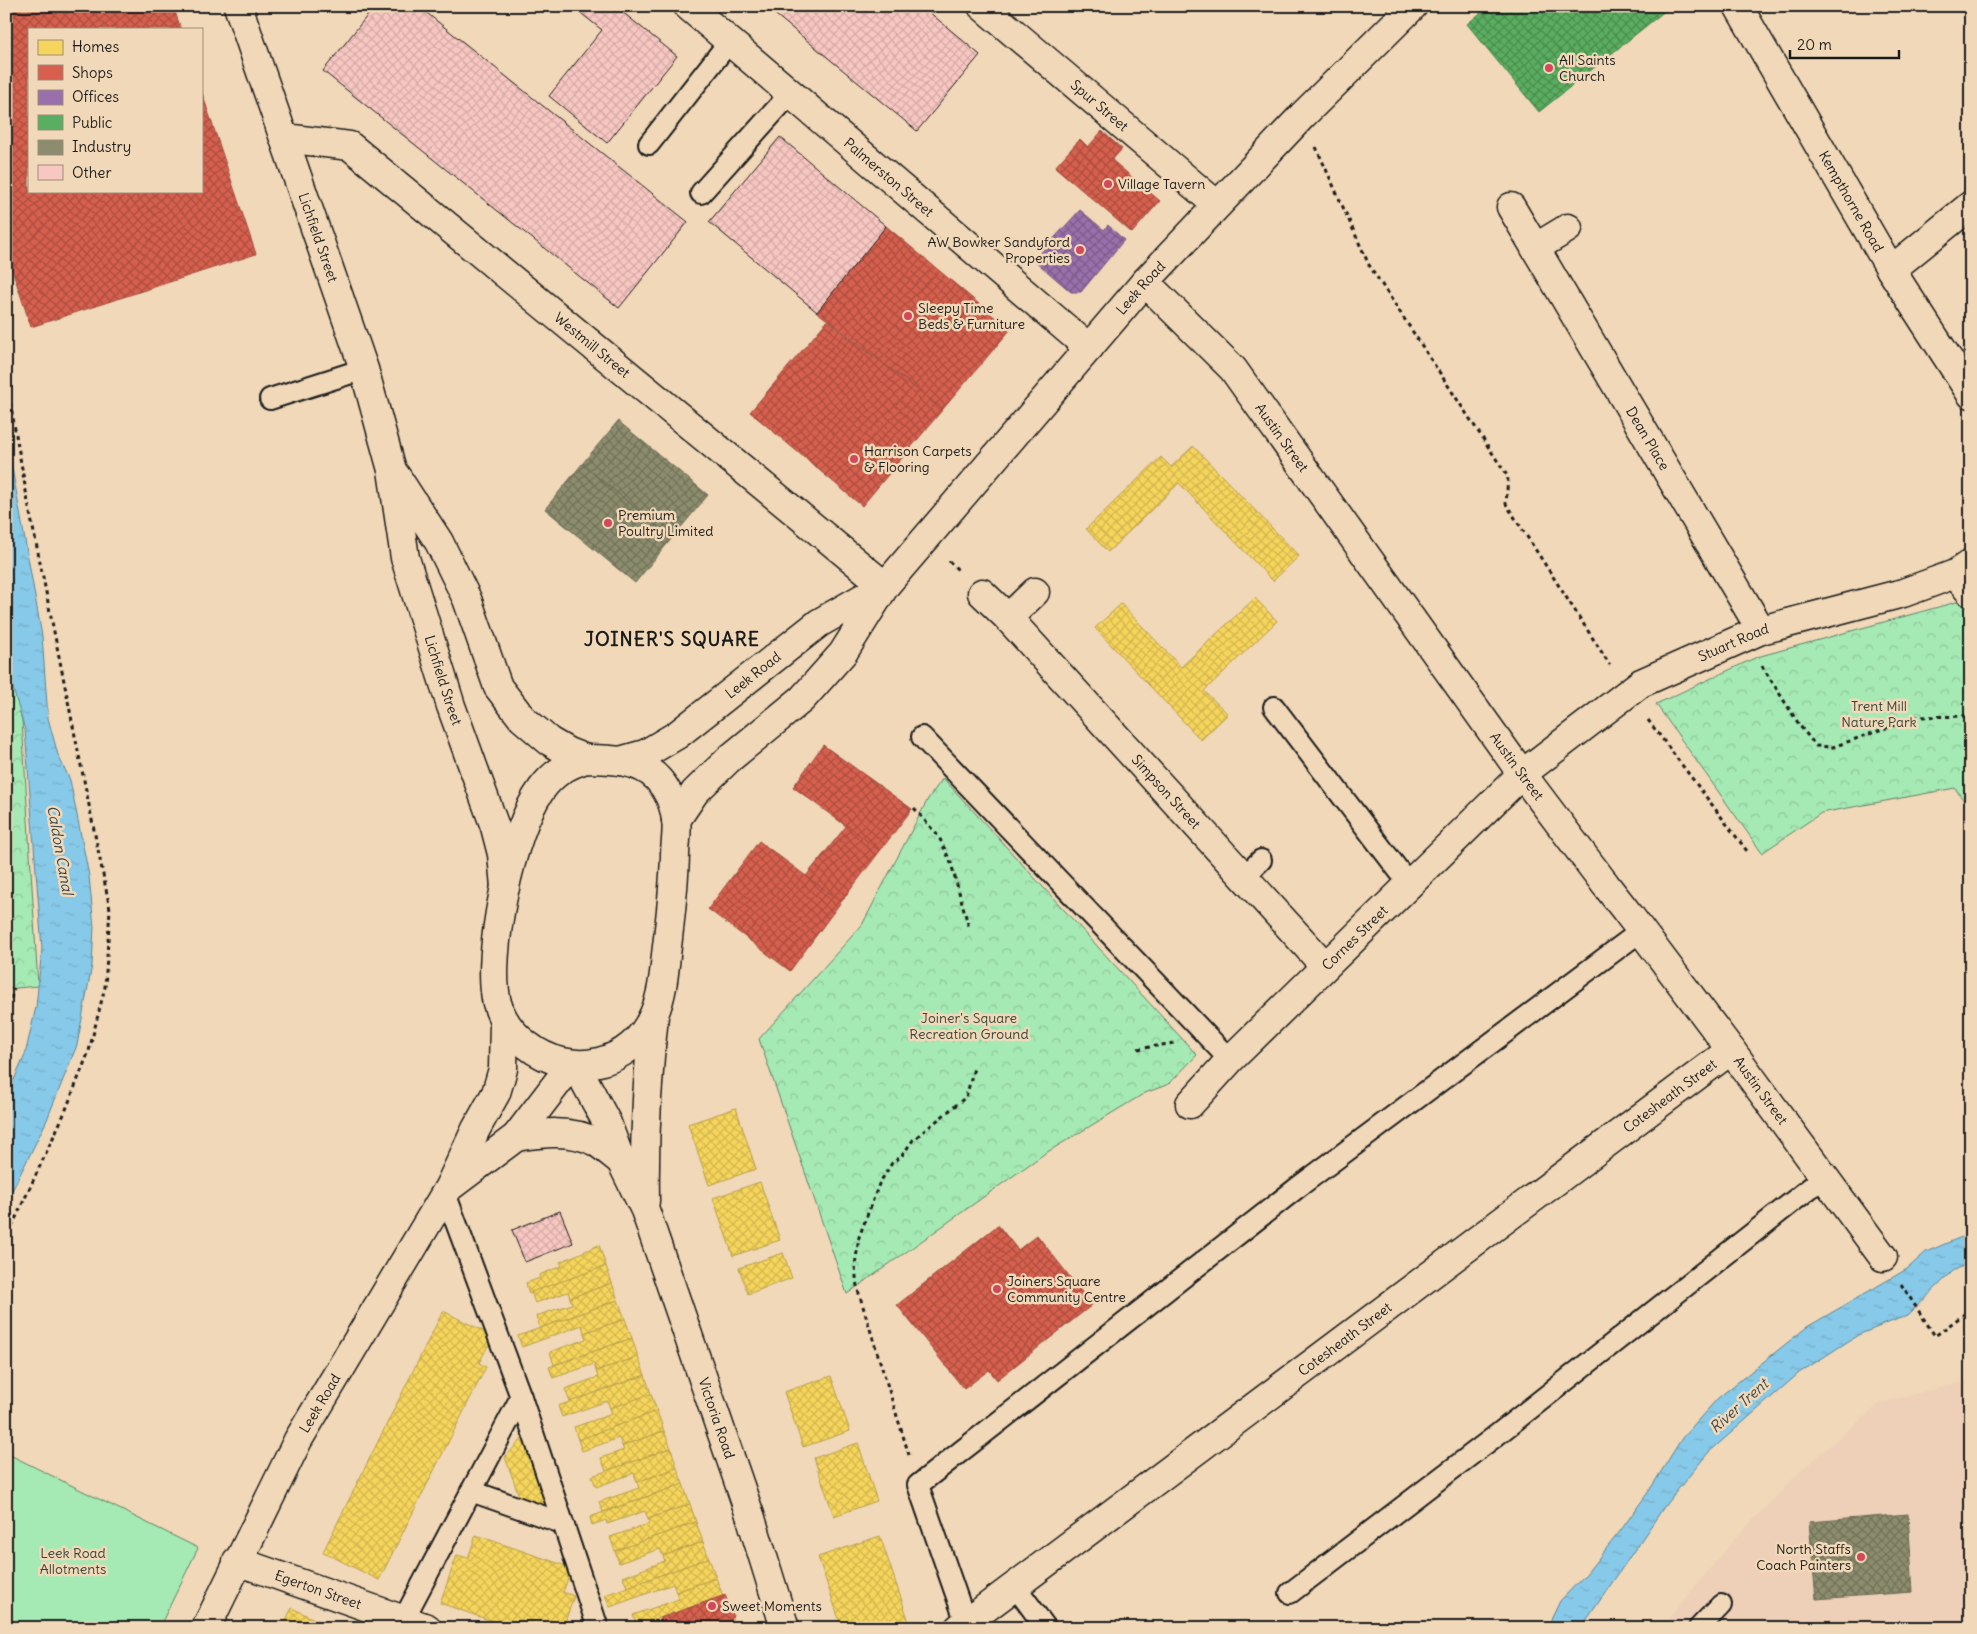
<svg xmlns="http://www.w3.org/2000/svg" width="1977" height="1634" font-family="Delius,sans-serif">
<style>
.built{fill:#eecfb8}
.green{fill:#a5e9b4;stroke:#608268}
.forest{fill:url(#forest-crowns);stroke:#608268}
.water{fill:url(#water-ripples);stroke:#5c8496}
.homes{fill:url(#homes-cross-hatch);stroke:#b59e49}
.shops{fill:url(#shops-cross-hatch);stroke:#9e4c3e}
.offices{fill:url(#offices-cross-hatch);stroke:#745780}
.public{fill:url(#public-cross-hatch);stroke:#47824c}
.industry{fill:url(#industry-cross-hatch);stroke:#6a6a55}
.building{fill:url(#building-cross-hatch);stroke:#1c1c1c}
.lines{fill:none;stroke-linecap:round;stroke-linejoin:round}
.service-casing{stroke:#1c1c1c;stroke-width:24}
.pedestrian-casing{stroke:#1c1c1c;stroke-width:31}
.minor-casing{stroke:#1c1c1c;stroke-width:31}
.primary-casing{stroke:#1c1c1c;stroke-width:31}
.trunk-casing{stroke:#1c1c1c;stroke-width:31}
.path{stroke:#1c1c1c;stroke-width:3;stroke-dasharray:4 4;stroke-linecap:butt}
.service{stroke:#f0d8b8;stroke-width:20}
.pedestrian{stroke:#f0d8b8;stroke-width:28}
.minor{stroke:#f0d8b8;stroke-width:28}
.primary{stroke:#f0d8b8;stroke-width:28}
.trunk{stroke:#f0d8b8;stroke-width:28}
.poi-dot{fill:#d1495b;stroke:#f0d8b8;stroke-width:2}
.labels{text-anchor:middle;stroke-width:5;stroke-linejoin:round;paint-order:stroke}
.poi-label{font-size:14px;fill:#1c1c1c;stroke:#f0d8b8;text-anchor:start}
.street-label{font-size:14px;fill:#1c1c1c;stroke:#f0d8b8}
.park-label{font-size:14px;fill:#37453a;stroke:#f0d8b8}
.water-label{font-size:15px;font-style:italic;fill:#37474f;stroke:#f0d8b8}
.district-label{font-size:19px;font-weight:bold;letter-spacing:1px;fill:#1c1c1c;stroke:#f0d8b8}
</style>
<defs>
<pattern id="forest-crowns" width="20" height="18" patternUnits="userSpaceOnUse" patternTransform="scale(1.25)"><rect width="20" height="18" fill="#a5e9b4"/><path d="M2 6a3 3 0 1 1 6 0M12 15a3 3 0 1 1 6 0" fill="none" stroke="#8dc79a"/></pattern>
<pattern id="water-ripples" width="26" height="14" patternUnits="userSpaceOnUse" patternTransform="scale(1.25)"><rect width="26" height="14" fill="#87c9e8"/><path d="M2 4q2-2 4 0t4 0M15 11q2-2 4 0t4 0" fill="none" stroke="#74acc6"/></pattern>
<pattern id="homes-cross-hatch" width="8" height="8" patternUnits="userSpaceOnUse" patternTransform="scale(1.25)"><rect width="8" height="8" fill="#f6d55c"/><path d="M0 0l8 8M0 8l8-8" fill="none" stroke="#d2b64f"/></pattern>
<pattern id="shops-cross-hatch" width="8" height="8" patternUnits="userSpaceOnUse" patternTransform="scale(1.25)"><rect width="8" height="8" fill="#d6604d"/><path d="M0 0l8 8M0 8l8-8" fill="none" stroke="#ad4e3f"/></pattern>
<pattern id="offices-cross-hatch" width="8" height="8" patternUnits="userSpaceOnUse" patternTransform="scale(1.25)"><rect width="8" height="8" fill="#9970ab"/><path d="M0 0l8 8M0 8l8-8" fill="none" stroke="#7c5b8a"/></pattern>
<pattern id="public-cross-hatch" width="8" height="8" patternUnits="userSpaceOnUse" patternTransform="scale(1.25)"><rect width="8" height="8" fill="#5aae61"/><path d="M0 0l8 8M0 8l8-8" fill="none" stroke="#4a8d4f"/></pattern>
<pattern id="industry-cross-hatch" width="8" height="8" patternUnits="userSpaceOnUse" patternTransform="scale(1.25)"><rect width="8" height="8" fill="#8c8c6e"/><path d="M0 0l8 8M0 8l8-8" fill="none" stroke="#72725a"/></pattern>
<pattern id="building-cross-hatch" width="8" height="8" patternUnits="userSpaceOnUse" patternTransform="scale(1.25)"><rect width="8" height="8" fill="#f8c7c2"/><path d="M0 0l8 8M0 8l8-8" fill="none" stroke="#d4aaa6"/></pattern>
</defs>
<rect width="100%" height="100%" fill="#f0d8b8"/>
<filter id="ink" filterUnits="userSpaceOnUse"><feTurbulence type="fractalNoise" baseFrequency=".02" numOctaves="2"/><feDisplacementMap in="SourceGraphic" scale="10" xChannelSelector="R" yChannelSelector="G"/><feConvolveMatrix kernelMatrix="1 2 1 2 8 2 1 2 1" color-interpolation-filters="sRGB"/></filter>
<g filter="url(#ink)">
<!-- built -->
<g class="built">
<path d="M1971 1380V1628H1661L1735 1539 1803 1469 1881 1403Z"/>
<path d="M1026 1615 1036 1628H1010Z"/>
</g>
<!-- green -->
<path class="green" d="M6 1453 198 1548 159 1628H6Z"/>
<!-- forest -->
<g class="forest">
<path d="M1971 598V811L1955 788 1821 813 1762 853 1656 704 1757 657Z"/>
<path d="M6 641 22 721 38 986 6 989Z"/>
<path d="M943 778 1197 1055 1169 1084 1145 1093 1044 1154 847 1294 759 1039 862 925 928 799Z"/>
</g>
<!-- water -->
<g class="water">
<path d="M6 434 42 636 48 718 58 755 70 780 89 876 94 927 92 965 77 1045 46 1122 6 1203V1098L25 1055 36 1007 42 948 25 730 6 664Z"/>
<path d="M1971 1233V1262L1953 1271 1908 1315 1858 1335 1799 1373 1708 1453 1666 1504 1581 1628H1547L1560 1601 1586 1574 1621 1530 1649 1491 1682 1438 1718 1398 1807 1327 1907 1269 1926 1252Z"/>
</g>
<!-- homes -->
<g class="homes">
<path d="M1193 446 1299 556 1273 581 1179 483 1108 552 1086 529 1161 457 1171 467Z"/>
<path d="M1255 598 1277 621 1204 691 1228 714 1201 740 1095 628 1121 604 1181 667Z"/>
<path d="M736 1108 756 1169 709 1185 688 1124Z"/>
<path d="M760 1182 780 1240 733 1256 713 1198Z"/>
<path d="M599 1245 606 1266 529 1294 526 1283 540 1278 539 1275 562 1266 560 1262Z"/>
<path d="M783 1253 792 1278 748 1294 739 1268Z"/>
<path d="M606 1266 612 1283 570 1298 568 1292 535 1303 531 1292Z"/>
<path d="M612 1283 618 1300 540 1328 536 1316 572 1304 570 1298Z"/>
<path d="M618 1300 625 1319 584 1333 582 1325 522 1347 518 1336Z"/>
<path d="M443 1311 493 1336 479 1363 486 1367 379 1580 323 1552Z"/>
<path d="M625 1319 632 1338 554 1365 550 1352 586 1339 584 1333Z"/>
<path d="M632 1338 638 1357 596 1371 594 1364 553 1378 549 1367Z"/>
<path d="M638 1357 645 1375 570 1402 565 1389 598 1377 596 1371Z"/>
<path d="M645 1375 651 1394 610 1408 607 1401 562 1417 558 1406Z"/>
<path d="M831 1376 850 1431 803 1447 784 1392Z"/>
<path d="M651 1394 657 1411 578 1440 574 1427 612 1414 610 1408Z"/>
<path d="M657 1411 664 1431 622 1446 619 1438 582 1451 578 1440Z"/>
<path d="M664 1431 671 1448 606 1471 601 1458 624 1450 622 1446Z"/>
<path d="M528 1433 553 1513 521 1501 505 1457Z"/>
<path d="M858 1443 877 1501 834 1516 814 1458Z"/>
<path d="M671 1448 677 1468 637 1482 634 1473 596 1487 592 1476Z"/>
<path d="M677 1468 683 1484 603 1512 599 1502 639 1488 637 1482Z"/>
<path d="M683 1484 690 1504 648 1519 645 1511 607 1524 606 1520 592 1525 590 1517Z"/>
<path d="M690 1504 696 1522 615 1551 610 1537 649 1524 648 1519Z"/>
<path d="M696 1522 703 1542 663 1556 660 1549 619 1563 615 1551Z"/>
<path d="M476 1535 572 1568 563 1592 574 1596 565 1622 582 1628H512L440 1603 457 1555 468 1558Z"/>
<path d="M880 1536 911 1628H842L818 1557Z"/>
<path d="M703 1542 709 1558 627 1587 623 1577 665 1561 663 1556Z"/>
<path d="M709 1558 716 1578 676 1592 673 1584 610 1607 605 1595Z"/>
<path d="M716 1578 723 1596 637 1626 633 1615 679 1599 676 1592Z"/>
<path d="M292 1608 332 1628H282Z"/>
</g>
<!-- shops -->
<g class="shops">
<path d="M6 6H173L181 29H29V191H201V90L256 254 31 327 6 251Z"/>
<path d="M1102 131 1122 149 1112 160 1160 201 1132 233 1055 167 1080 139 1088 147Z"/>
<path d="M886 226 1010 330 943 409 817 312Z"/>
<path d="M827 321 943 409 862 506 750 412Z"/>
<path d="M823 745 912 809 880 851 793 787Z"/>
<path d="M847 825 880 851 841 902 806 876Z"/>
<path d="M759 841 841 902 790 971 708 909Z"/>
<path d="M998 1225 1018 1250 1037 1235 1092 1305 997 1380 989 1370 964 1389 897 1305Z"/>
<path d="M725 1595 733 1615 729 1628H663L660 1618Z"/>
</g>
<!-- offices -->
<path class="offices" d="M1080 210 1104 230 1108 225 1124 240 1081 292H1071L1034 260Z"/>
<!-- public -->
<path class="public" d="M1489 6H1671L1539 112 1467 24Z"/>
<!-- industry -->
<g class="industry">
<path d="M618 421 708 495 672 538 582 464Z"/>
<path d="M582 464 672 538 635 583 545 509Z"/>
<path d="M1908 1514 1913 1592 1816 1599 1809 1522Z"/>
</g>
<!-- building -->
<g class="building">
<path d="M375 6H418L688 222 619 308 323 71Z"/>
<path d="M572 6H615L677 56 607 143 549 96 602 30Z"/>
<path d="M765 6H922L980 55 917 131Z"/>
<path d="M780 137 886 226 817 312 709 222Z"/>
<path d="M560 1211 573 1243 525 1262 512 1230Z"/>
</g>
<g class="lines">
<defs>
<g id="service">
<path d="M649 144 729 42"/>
<path d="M701 193 790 94"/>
<path d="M270 399 364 369"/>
<path d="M1274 707 1409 884"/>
<path d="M922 737 1230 1060"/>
<path d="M1244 877 1261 860"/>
<path d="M445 1193 521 1397 598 1628"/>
<path d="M471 1491 562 1523"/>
<path d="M1015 1586 1046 1628"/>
<path d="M1290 1593 1493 1438 1824 1177"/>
<path d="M966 1623 918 1485 1297 1188 1641 931"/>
<path d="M399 1628 521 1397"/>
<path d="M1699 1628 1721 1605"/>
</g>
<path id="pedestrian" d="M1605 884 1630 916"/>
<g id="minor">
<path id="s1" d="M688 6 1089 348"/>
<path id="s2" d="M982 6 1217 205"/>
<path id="s3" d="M1738 6 1891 270 1971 394"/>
<path id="s4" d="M285 138 350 146 885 586"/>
<path id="s5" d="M1511 207 1761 630"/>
<path d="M1535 248 1568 228"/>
<path d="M1891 270 1971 205"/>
<path id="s6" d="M1145 282 1233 369 1522 774 1605 884"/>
<path d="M1955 574 1971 593"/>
<path id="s7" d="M982 593 1008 618 1325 966"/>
<path d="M1008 618 1035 592"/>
<path id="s8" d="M1630 916 1731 1050 1883 1257"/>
<path id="s9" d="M1190 1104 1230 1060 1522 774 1641 683 1761 630 1903 593 1955 574 1971 563"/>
<path id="s10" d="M237 1561 427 1628"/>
<path id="s11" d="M959 1628 1731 1050"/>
</g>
<g id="primary">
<path id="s12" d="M576 1065 607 1123 621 1161 645 1210 750 1515 785 1628"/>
<path d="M516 1137C542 1133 571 1129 596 1142 604 1147 613 1155 621 1161"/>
<path d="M645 1201C644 1139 647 1078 654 1016"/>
</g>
<g id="trunk">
<path id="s13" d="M238 6 364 369 392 470 405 558 451 706 495 827 502 854 505 887"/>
<path d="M396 476 439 542 467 599 498 687 522 718 549 741 568 752 586 759"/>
<path d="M586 759C610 759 641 760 658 779 668 790 674 805 676 819 678 830 675 844 675 855 674 889 670 922 666 955 664 975 662 996 654 1014 632 1067 570 1079 527 1045 512 1034 502 1021 497 1003 485 955 512 829 541 790 553 773 567 765 586 759Z"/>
<path id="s14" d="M620 761 645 754 677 735 819 623 882 587"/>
<path id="s15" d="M676 820 695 792 729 759 802 699 843 653 885 586 1145 282 1302 116 1413 6"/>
<path d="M452 1185 516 1137 571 1065"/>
<path id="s16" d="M206 1628 298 1440 449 1187 476 1129 496 1093 503 1069 504 1022"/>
</g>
</defs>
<!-- service casing -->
<use href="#service" class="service-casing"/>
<!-- pedestrian casing -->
<use href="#pedestrian" class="pedestrian-casing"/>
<!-- minor casing -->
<use href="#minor" class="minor-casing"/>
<!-- primary casing -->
<use href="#primary" class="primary-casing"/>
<!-- trunk casing -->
<use href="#trunk" class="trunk-casing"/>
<!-- path -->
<g class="path">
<path d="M1316 147 1369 265 1508 477 1506 504 1610 665"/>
<path d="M6 379 29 508 110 909 105 987 89 1051 65 1112 6 1239"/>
<path d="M949 561 958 570"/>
<path d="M1762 666 1800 726 1816 746 1833 747 1917 717 1971 716"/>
<path d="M1648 720 1747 851"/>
<path d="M914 808 939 837 951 863 969 928"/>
<path d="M6 1014 14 988"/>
<path d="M1138 1049 1174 1043"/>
<path d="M1901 1284 1935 1336 1971 1309"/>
<path d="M909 1455 857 1287 855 1266 859 1237 879 1184 892 1163 901 1157 913 1140 966 1097 974 1068"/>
</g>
<!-- service -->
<use href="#service" class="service"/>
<!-- pedestrian -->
<use href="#pedestrian" class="pedestrian"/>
<!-- minor -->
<use href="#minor" class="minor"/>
<!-- primary -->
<use href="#primary" class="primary"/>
<!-- trunk -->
<use href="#trunk" class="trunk"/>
</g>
</g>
<!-- markers -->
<g class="poi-dot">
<circle cx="1549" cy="68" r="5"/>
<circle cx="1108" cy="184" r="5"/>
<circle cx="1080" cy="250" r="5"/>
<circle cx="908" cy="316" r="5"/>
<circle cx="854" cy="459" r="5"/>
<circle cx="608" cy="523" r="5"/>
<circle cx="997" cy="1289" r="5"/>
<circle cx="1861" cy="1557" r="5"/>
<circle cx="712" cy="1606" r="5"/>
</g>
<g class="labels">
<!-- poi labels -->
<g class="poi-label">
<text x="1559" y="65">All Saints<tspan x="1559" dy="16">Church</tspan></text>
<text x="1118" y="189">Village Tavern</text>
<text x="1070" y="247" text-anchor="end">AW Bowker Sandyford<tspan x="1070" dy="16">Properties</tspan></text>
<text x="918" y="313">Sleepy Time<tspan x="918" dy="16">Beds &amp; Furniture</tspan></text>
<text x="864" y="456">Harrison Carpets<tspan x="864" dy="16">&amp; Flooring</tspan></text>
<text x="618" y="520">Premium<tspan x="618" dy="16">Poultry Limited</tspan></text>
<text x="1007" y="1286">Joiners Square<tspan x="1007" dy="16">Community Centre</tspan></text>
<text x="1851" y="1554" text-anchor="end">North Staffs<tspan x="1851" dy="16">Coach Painters</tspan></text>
<text x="722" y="1611">Sweet Moments</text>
</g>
<!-- street labels -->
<g class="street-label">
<text dy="5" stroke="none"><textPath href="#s2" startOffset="154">Spur Street</textPath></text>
<text dy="5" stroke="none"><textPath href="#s1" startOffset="264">Palmerston Street</textPath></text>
<text dy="5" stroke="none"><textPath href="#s3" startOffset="226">Kempthorne Road</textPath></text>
<text dy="5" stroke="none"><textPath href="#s13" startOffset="245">Lichfield Street</textPath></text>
<text dy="5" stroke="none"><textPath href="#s15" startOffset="709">Leek Road</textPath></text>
<text dy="5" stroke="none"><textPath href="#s4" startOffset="379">Westmill Street</textPath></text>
<text dy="5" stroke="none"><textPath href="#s6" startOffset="208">Austin Street</textPath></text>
<text dy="5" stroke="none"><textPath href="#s5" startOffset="269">Dean Place</textPath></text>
<text dy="5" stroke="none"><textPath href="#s9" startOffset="719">Stuart Road</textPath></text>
<text dy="5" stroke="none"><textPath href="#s14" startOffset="160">Leek Road</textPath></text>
<text dy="5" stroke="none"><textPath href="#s13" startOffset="706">Lichfield Street</textPath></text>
<text dy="5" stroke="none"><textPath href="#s6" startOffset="612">Austin Street</textPath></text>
<text dy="5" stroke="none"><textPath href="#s7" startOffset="271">Simpson Street</textPath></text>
<text dy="5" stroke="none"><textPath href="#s9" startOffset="234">Cornes Street</textPath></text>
<text dy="5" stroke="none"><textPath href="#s8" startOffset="218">Austin Street</textPath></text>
<text dy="5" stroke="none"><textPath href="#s11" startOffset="888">Cotesheath Street</textPath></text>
<text dy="5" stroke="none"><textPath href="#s11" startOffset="482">Cotesheath Street</textPath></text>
<text dy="5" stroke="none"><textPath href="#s16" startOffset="252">Leek Road</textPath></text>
<text dy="5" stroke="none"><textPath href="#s12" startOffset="381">Victoria Road</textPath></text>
<text dy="5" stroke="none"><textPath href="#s10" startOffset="86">Egerton Street</textPath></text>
</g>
<!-- park labels -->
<g class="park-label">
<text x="1879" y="711">Trent Mill<tspan x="1879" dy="16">Nature Park</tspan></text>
<text x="969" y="1023">Joiner's Square<tspan x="969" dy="16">Recreation Ground</tspan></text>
<text x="73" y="1558">Leek Road<tspan x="73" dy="16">Allotments</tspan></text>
</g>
<!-- water labels -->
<g class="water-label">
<text transform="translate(60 850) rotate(80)" y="5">Caldon Canal</text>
<text transform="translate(1739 1406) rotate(-42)" y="5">River Trent</text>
</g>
<!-- district labels -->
<g class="district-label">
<text x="672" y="646">JOINER'S SQUARE</text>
</g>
</g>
<!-- margin -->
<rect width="1977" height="1634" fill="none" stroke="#f0d8b8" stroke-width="25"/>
<rect x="12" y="12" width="1952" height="1609" fill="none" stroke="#1c1c1c" stroke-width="2" filter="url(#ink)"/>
<!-- legend -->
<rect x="28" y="28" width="175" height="165" fill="#f0d8b8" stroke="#9b8d7a"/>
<rect x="38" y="40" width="25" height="15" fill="#f6d55c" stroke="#9b8d7a"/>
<text x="72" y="52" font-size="15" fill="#1c1c1c">Homes</text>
<rect x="38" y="65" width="25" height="15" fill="#d6604d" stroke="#9b8d7a"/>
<text x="72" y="78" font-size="15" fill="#1c1c1c">Shops</text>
<rect x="38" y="90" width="25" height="15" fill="#9970ab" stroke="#9b8d7a"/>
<text x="72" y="102" font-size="15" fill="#1c1c1c">Offices</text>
<rect x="38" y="115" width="25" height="15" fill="#5aae61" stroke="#9b8d7a"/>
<text x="72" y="128" font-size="15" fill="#1c1c1c">Public</text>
<rect x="38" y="140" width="25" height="15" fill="#8c8c6e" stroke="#9b8d7a"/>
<text x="72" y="152" font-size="15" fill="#1c1c1c">Industry</text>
<rect x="38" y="165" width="25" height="15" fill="#f8c7c2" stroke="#9b8d7a"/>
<text x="72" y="178" font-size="15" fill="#1c1c1c">Other</text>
<!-- scale -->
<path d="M1790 50v8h109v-8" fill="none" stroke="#1c1c1c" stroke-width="2.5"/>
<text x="1797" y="50" font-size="15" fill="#1c1c1c" stroke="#f0d8b8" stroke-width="4" paint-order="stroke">20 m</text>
</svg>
